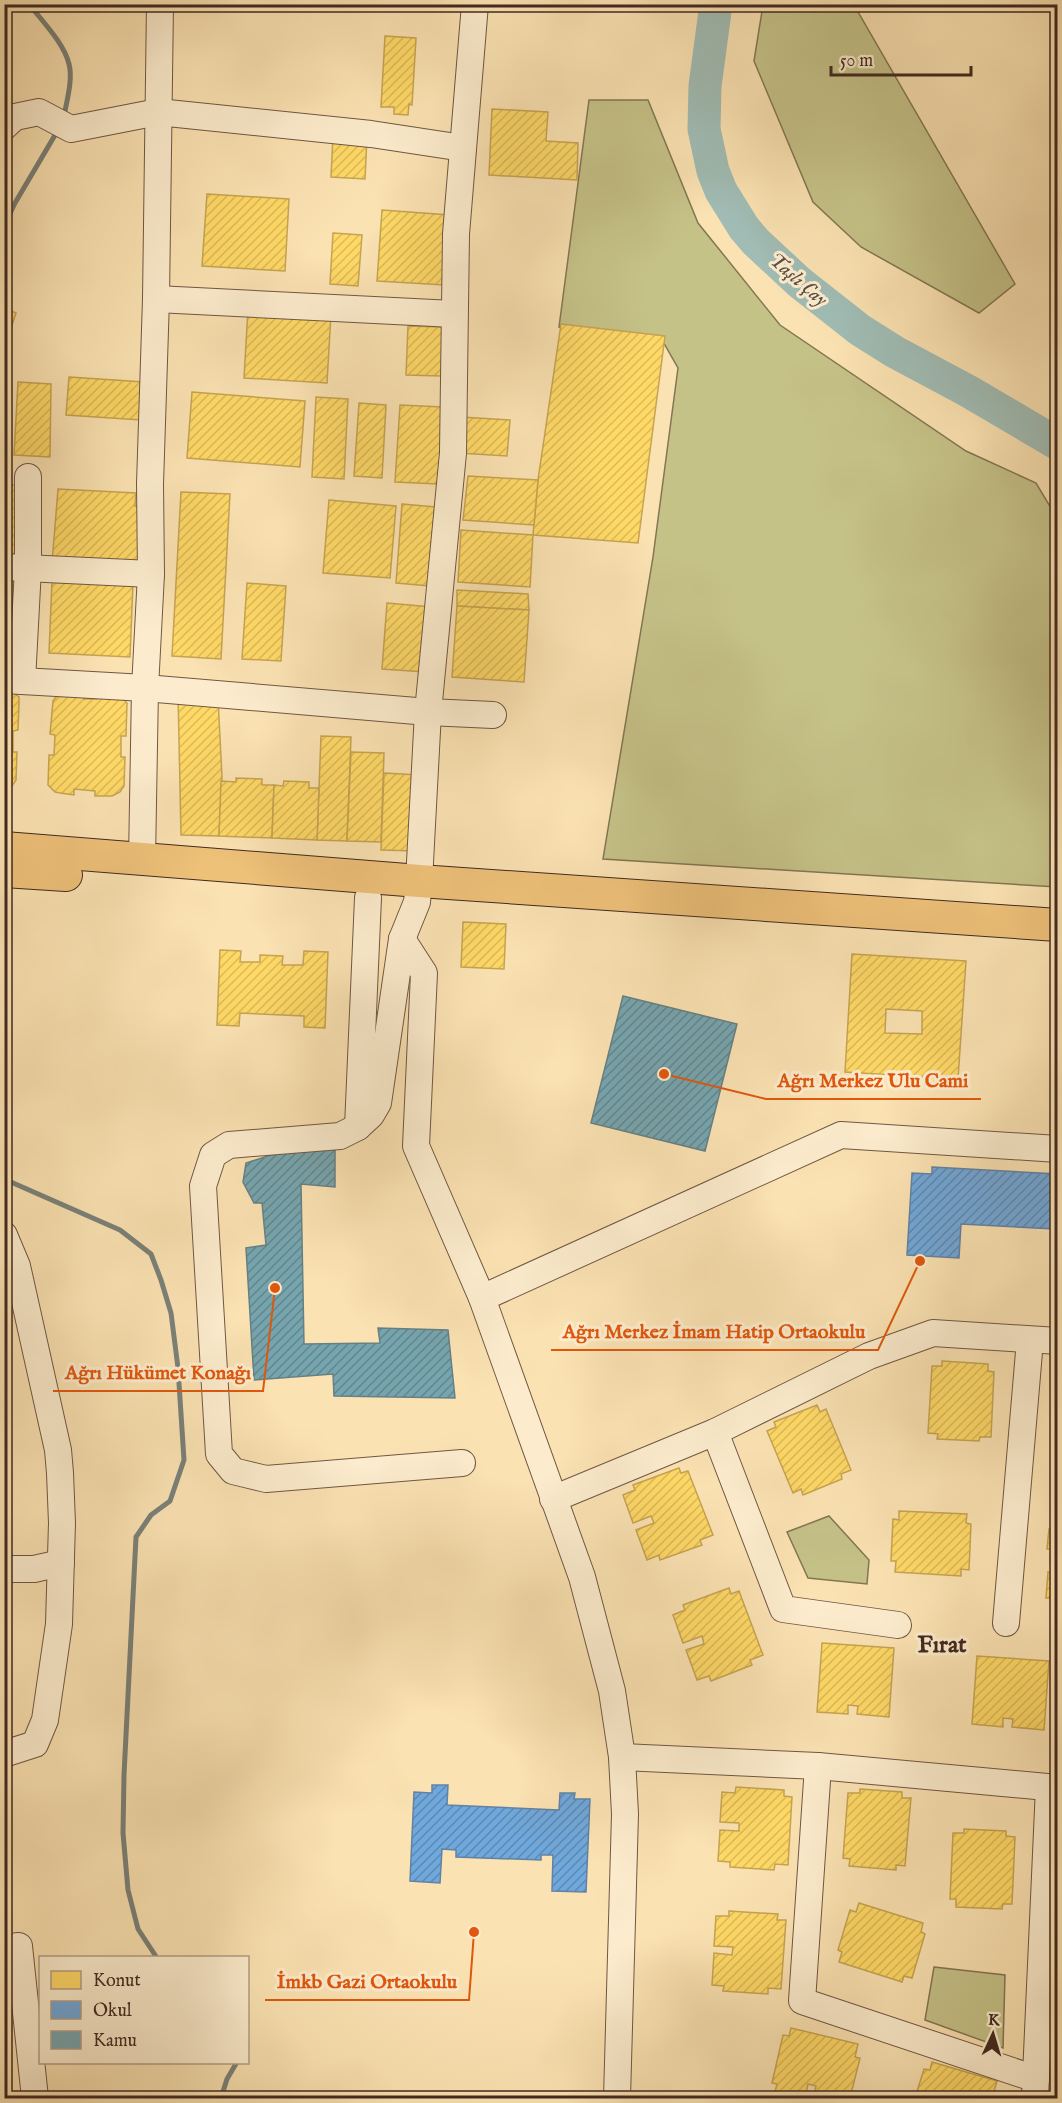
<svg xmlns="http://www.w3.org/2000/svg" width="1062" height="2103" font-family="'IM FELL English',serif">
<style>
.park{fill:#c5c288;stroke:#837654;stroke-width:1.5}
.homes{fill:url(#homes-hatch);stroke:#c6a451;stroke-width:1.5;fill-rule:evenodd}
.schools{fill:url(#schools-hatch);stroke:#6182a4;stroke-width:1.5}
.public{fill:url(#public-hatch);stroke:#668084;stroke-width:1.5}
.lines{fill:none;stroke-linecap:round;stroke-linejoin:round}
.stream{stroke:#7a8179;stroke-width:5}
.river{stroke:#a0bcb4;stroke-width:33}
.minor-casing{stroke:#705744;stroke-width:28}
.major-casing{stroke:#412920;stroke-width:34}
.minor{stroke:#fceccd;stroke-width:26}
.major{stroke:#eec179;stroke-width:32}
.labels{text-anchor:middle;stroke-width:6;stroke-linejoin:round;paint-order:stroke}
.water-label{font-size:20px;font-style:italic;fill:#594e45;stroke:#fceccd}
.district-label{font-size:24px;font-weight:bold;fill:#412920;stroke:#fceccd}
.leader{fill:none;stroke:#e0570d;stroke-width:2}
.callout-dot{fill:#e0570d;stroke:#fceccd;stroke-width:2}
.callout-label{font-size:20px;text-anchor:middle;font-weight:bold;fill:#e0570d;stroke:#fceccd;stroke-width:6;stroke-linejoin:round;paint-order:stroke}
</style>
<defs>
<pattern id="homes-hatch" width="6" height="6" patternUnits="userSpaceOnUse" patternTransform="scale(1.5)"><rect width="6" height="6" fill="#ffd966"/><path d="M-1 1l2-2M0 6l6-6M5 7l2-2" fill="none" stroke="#dcba58"/></pattern>
<pattern id="schools-hatch" width="6" height="6" patternUnits="userSpaceOnUse" patternTransform="scale(1.5)"><rect width="6" height="6" fill="#6fa8dc"/><path d="M-1 1l2-2M0 6l6-6M5 7l2-2" fill="none" stroke="#5d89b2"/></pattern>
<pattern id="public-hatch" width="6" height="6" patternUnits="userSpaceOnUse" patternTransform="scale(1.5)"><rect width="6" height="6" fill="#76a5af"/><path d="M-1 1l2-2M0 6l6-6M5 7l2-2" fill="none" stroke="#62868e"/></pattern>
</defs>
<rect width="100%" height="100%" fill="#fbe2b2"/>
<filter id="stains"><feTurbulence type="fractalNoise" baseFrequency=".00333" numOctaves="4"/><feColorMatrix values="0 0 0 0 .2 0 0 0 0 .09 0 0 0 0 .02 0 0 0 .5 -.17"/></filter>
<radialGradient id="worn" r=".72"><stop offset=".6" stop-color="#630" stop-opacity="0"/><stop offset="1" stop-color="#630" stop-opacity=".3"/></radialGradient>
<!-- park -->
<g class="park">
<path d="M763 5H854L1015 284 979 313 861 247 813 202 754 61Z"/>
<path d="M589 100H648L698 223 780 325 966 451 1036 483 1057 518V887L603 859 653 557 678 368 662 340 559 327Z"/>
<path d="M829 1516 869 1560 867 1584 808 1578 787 1532Z"/>
<path d="M934 1967 1005 1975 1003 2048 925 2020Z"/>
</g>
<!-- homes -->
<g class="homes">
<path d="M385 36 416 38 412 105 409 104 408 115 394 114V107H381Z"/>
<path d="M492 109 548 112 546 141 578 143 577 180 489 175Z"/>
<path d="M333 135 367 137 365 179 331 177Z"/>
<path d="M207 194 289 199 285 271 202 266Z"/>
<path d="M382 210 450 215 445 285 377 281Z"/>
<path d="M333 233 362 235 358 286 330 284Z"/>
<path d="M4 308 16 313 5 347H4Z"/>
<path d="M248 309 331 314 327 383 244 378Z"/>
<path d="M561 324 665 336 638 543 533 535 538 480Z"/>
<path d="M408 326 443 327 441 376 406 375Z"/>
<path d="M69 377 144 382 141 420 66 415Z"/>
<path d="M18 382 51 384 50 457 14 455Z"/>
<path d="M192 392 305 401 300 467 187 458Z"/>
<path d="M316 397 348 399 344 479 312 477Z"/>
<path d="M359 403 386 405 382 478 354 476Z"/>
<path d="M400 405 443 407 438 484 395 482Z"/>
<path d="M461 417 510 420 507 456 459 453Z"/>
<path d="M468 476 538 480 534 525 463 520Z"/>
<path d="M4 485H24L20 563 4 562Z"/>
<path d="M58 489 136 493 135 506 142 507 138 570 52 563Z"/>
<path d="M181 492 230 494 221 659 172 656Z"/>
<path d="M329 500 396 506 390 578 323 573Z"/>
<path d="M402 504 436 507 430 586 396 583Z"/>
<path d="M461 530 533 535 530 587 458 582Z"/>
<path d="M4 577 20 578 15 652 4 651Z"/>
<path d="M52 580 133 583 130 657 49 653Z"/>
<path d="M247 583 286 586 281 661 242 659Z"/>
<path d="M457 590 528 594 529 610 457 606Z"/>
<path d="M387 603 431 607 425 672 382 669Z"/>
<path d="M457 606 529 610 524 682 452 677Z"/>
<path d="M4 690 14 693 19 697V704L18 730 13 731V752H17L16 780 12 786 4 790Z"/>
<path d="M178 693 218 698 222 777 219 836 181 835Z"/>
<path d="M58 694 84 695V699H97L98 696 122 698 127 703 126 736H121V757H125L124 786 120 792 112 796H95V791L74 789V795L60 793 55 792 48 785 49 755H54L55 735 50 734 53 701Z"/>
<path d="M321 736 351 737 347 841 317 840Z"/>
<path d="M351 752 384 753 381 842 347 841Z"/>
<path d="M384 773 419 775 416 851 381 850Z"/>
<path d="M236 778 262 779V785H274L272 838 219 836 221 781 236 782Z"/>
<path d="M284 781 309 782V788H319L317 840 272 838 274 785 283 786Z"/>
<path d="M463 922 506 924 504 969 461 967Z"/>
<path d="M220 950 241 951 240 962H260V955L283 956 282 965H303L304 951 328 952 325 1028 304 1027V1016L240 1013 239 1026 217 1025Z"/>
<path d="M852 954 966 961 958 1079 845 1072ZM886 1009 922 1011V1034L885 1033Z"/>
<path d="M942 1361 988 1364V1371L994 1372 991 1437H980L979 1441 937 1439 938 1434 928 1433 932 1366H942Z"/>
<path d="M817 1405 820 1412 826 1409 851 1470 841 1474 842 1479 803 1495 801 1489 793 1493 767 1431 776 1427 774 1422Z"/>
<path d="M679 1468 681 1473 688 1471 713 1535 700 1540 702 1545 660 1560 659 1555 647 1560 636 1530 654 1523 651 1516 633 1523 623 1495 635 1490 633 1485Z"/>
<path d="M899 1511 967 1514 966 1523 971 1524 969 1570 961 1569V1576L895 1572 896 1561H891L893 1519 899 1520Z"/>
<path d="M1057 1517H1058V1617L1051 1616 1053 1598H1046L1048 1572 1053 1573 1054 1562 1050 1561 1051 1549H1047L1049 1529 1056 1530Z"/>
<path d="M729 1588 731 1594 739 1591 763 1655 750 1660 752 1665 711 1681 709 1676 697 1680 686 1650 704 1644 702 1636 683 1643 673 1615 685 1610 683 1605Z"/>
<path d="M822 1643 894 1648 889 1717 857 1714 858 1706 848 1705V1714L817 1712Z"/>
<path d="M977 1656 1049 1661 1044 1730 1012 1727 1013 1719 1003 1718V1727L972 1724Z"/>
<path d="M736 1787 784 1790V1796L792 1797 788 1865 775 1864 774 1870 730 1867V1862L718 1861 720 1830 739 1831V1823L720 1822 722 1792 735 1793Z"/>
<path d="M860 1789 902 1792V1798H911L905 1866 896 1865V1870L849 1866 850 1859 843 1858 848 1793H860Z"/>
<path d="M964 1829 1006 1831V1836L1015 1837 1012 1904H1003L1002 1909 956 1907V1899H950L953 1833H964Z"/>
<path d="M859 1903 923 1923 921 1932 925 1934 912 1978 904 1976 902 1982 839 1962 842 1952 838 1950 850 1910 856 1912Z"/>
<path d="M729 1911 778 1914 777 1920H786L781 1989 768 1988V1994L723 1991 724 1986 712 1985 714 1953 732 1955 733 1947 714 1946 716 1916H729Z"/>
<path d="M791 2028 858 2044 855 2057 860 2058 850 2098H813L816 2086 808 2084 805 2098H784L774 2096 777 2084 772 2083 783 2035 789 2036Z"/>
<path d="M932 2062 997 2081 994 2091 999 2092 997 2098H915L924 2069 930 2070Z"/>
</g>
<!-- schools -->
<g class="schools">
<path d="M932 1167 1058 1174V1257H1053L1055 1229 961 1224 959 1258 907 1255 912 1173 932 1174Z"/>
<path d="M432 1785H448L447 1805 559 1810 560 1793H575L574 1799H590L586 1892 552 1891 553 1855H541V1860L456 1857V1850L442 1849 440 1883 410 1881 414 1792 432 1793Z"/>
</g>
<!-- public -->
<g class="public">
<path d="M623 996 737 1024 705 1151 591 1123Z"/>
<path d="M277 1143H335V1187L301 1184 304 1344 380 1343 378 1328 448 1330 455 1398 334 1396 333 1374 254 1380 246 1248 266 1245 262 1203H254L243 1182 246 1163 271 1155Z"/>
</g>
<g class="lines">
<!-- stream -->
<g class="stream">
<path d="M29 4C42 21 64 43 69 64 73 79 67 100 64 116"/>
<path d="M4 226 15 203 58 130"/>
<path d="M4 1179 120 1230 151 1254 161 1280 171 1313 178 1368 184 1460 170 1501 151 1515 136 1537 124 1775 123 1833 128 1890 138 1929 157 1958"/>
<path d="M221 2098 227 2079 237 2062"/>
</g>
<!-- river -->
<path class="river" d="M716 4 705 86 704 129 713 171 721 191 744 228 756 242 799 282 860 330 895 352 968 391 1058 444"/>
<defs>
<g id="minor">
<path d="M4 127 15 117 39 112 71 129 158 112 371 134 463 148"/>
<path d="M156 299 454 314"/>
<path d="M4 567 151 574"/>
<path d="M4 680 145 688 428 712 493 715"/>
<path d="M22 681 28 568V477"/>
<path d="M142 860 145 688 151 574 150 484 156 299 160 4"/>
<path d="M402 939 424 973 416 1146 482 1298 582 1577 612 1691 622 1757 625 1814 617 2098"/>
<path d="M358 1127 368 898"/>
<path d="M4 1235 17 1266 58 1450 60 1473 62 1523 59 1624 45 1720 35 1744 4 1754"/>
<path d="M482 1298 841 1135 1058 1149"/>
<path d="M715 1432 783 1609 898 1625"/>
<path d="M462 1463 266 1479 233 1471 219 1454 203 1186 213 1155 229 1145 340 1136 358 1127 371 1115 378 1103 402 939 417 902 419 881 428 712 453 453 456 234 475 4"/>
<path d="M553 1499 715 1432 869 1356 933 1333 1058 1341"/>
<path d="M4 1569H34L61 1563"/>
<path d="M1006 1623 1030 1340"/>
<path d="M622 1757 818 1766 1058 1788"/>
<path d="M818 1766 802 2001 1036 2079"/>
<path d="M4 1948 19 1946 35 2098"/>
<path d="M1035 2098 1049 1787"/>
</g>
<g id="major">
<path d="M4 848 419 881 1058 925"/>
<path d="M4 871 66 875"/>
</g>
</defs>
<!-- minor casing -->
<use href="#minor" class="minor-casing"/>
<!-- major casing -->
<use href="#major" class="major-casing"/>
<!-- minor -->
<use href="#minor" class="minor"/>
<!-- major -->
<use href="#major" class="major"/>
</g>
<g class="labels">
<!-- water labels -->
<g class="water-label">
<text transform="translate(799 279) rotate(41)" y="7">Taşlı Çay</text>
</g>
<!-- district labels -->
<g class="district-label">
<text x="942" y="1652">Fırat</text>
</g>
</g>
<!-- callouts -->
<path class="leader" d="M664 1074L766 1099H981M920 1261L878 1350H551M275 1288L263 1391H53M474 1932L469 2000H265"/>
<g class="callout-dot">
<circle cx="664" cy="1074" r="6"/>
<circle cx="920" cy="1261" r="6"/>
<circle cx="275" cy="1288" r="6"/>
<circle cx="474" cy="1932" r="6"/>
</g>
<g class="callout-label">
<text x="873" y="1087">Ağrı Merkez Ulu Cami</text>
<text x="714" y="1338">Ağrı Merkez İmam Hatip Ortaokulu</text>
<text x="158" y="1379">Ağrı Hükümet Konağı</text>
<text x="367" y="1988">İmkb Gazi Ortaokulu</text>
</g>
<!-- margin -->
<rect width="1062" height="2103" fill="none" stroke="#fbe2b2" stroke-width="24"/>
<rect x="6" y="6" width="1050" height="2091" fill="none" stroke="#412920" stroke-width="3"/>
<rect x="12" y="12" width="1038" height="2079" fill="none" stroke="#412920" stroke-width="1.5"/>
<!-- legend -->
<rect x="39" y="1956" width="210" height="108" fill="#fceccd" stroke="#b19e88" stroke-width="1.5"/>
<rect x="51" y="1971" width="30" height="18" fill="#ffd966" stroke="#b19e88" stroke-width="1.5"/>
<text x="93" y="1986" font-size="18" fill="#412920">Konut</text>
<rect x="51" y="2001" width="30" height="18" fill="#6fa8dc" stroke="#b19e88" stroke-width="1.5"/>
<text x="93" y="2016" font-size="18" fill="#412920">Okul</text>
<rect x="51" y="2031" width="30" height="18" fill="#76a5af" stroke="#b19e88" stroke-width="1.5"/>
<text x="93" y="2046" font-size="18" fill="#412920">Kamu</text>
<!-- north arrow -->
<g transform="translate(993 2034) rotate(4)" stroke="#fceccd" stroke-width="4.5" paint-order="stroke">
<path d="M0-4.5L10 22L0 15L-10 22Z" fill="#412920"/>
<text y="-9" font-size="16" font-weight="bold" text-anchor="middle" fill="#412920">K</text>
</g>
<!-- scale -->
<path d="M831 66v9h140v-9" fill="none" stroke="#412920" stroke-width="3"/>
<text x="840" y="66" font-size="18" fill="#412920" stroke="#fceccd" stroke-width="4.5" paint-order="stroke">50 m</text>
<rect width="100%" height="100%" filter="url(#stains)"/>
<rect width="100%" height="100%" fill="url(#worn)"/>
</svg>
